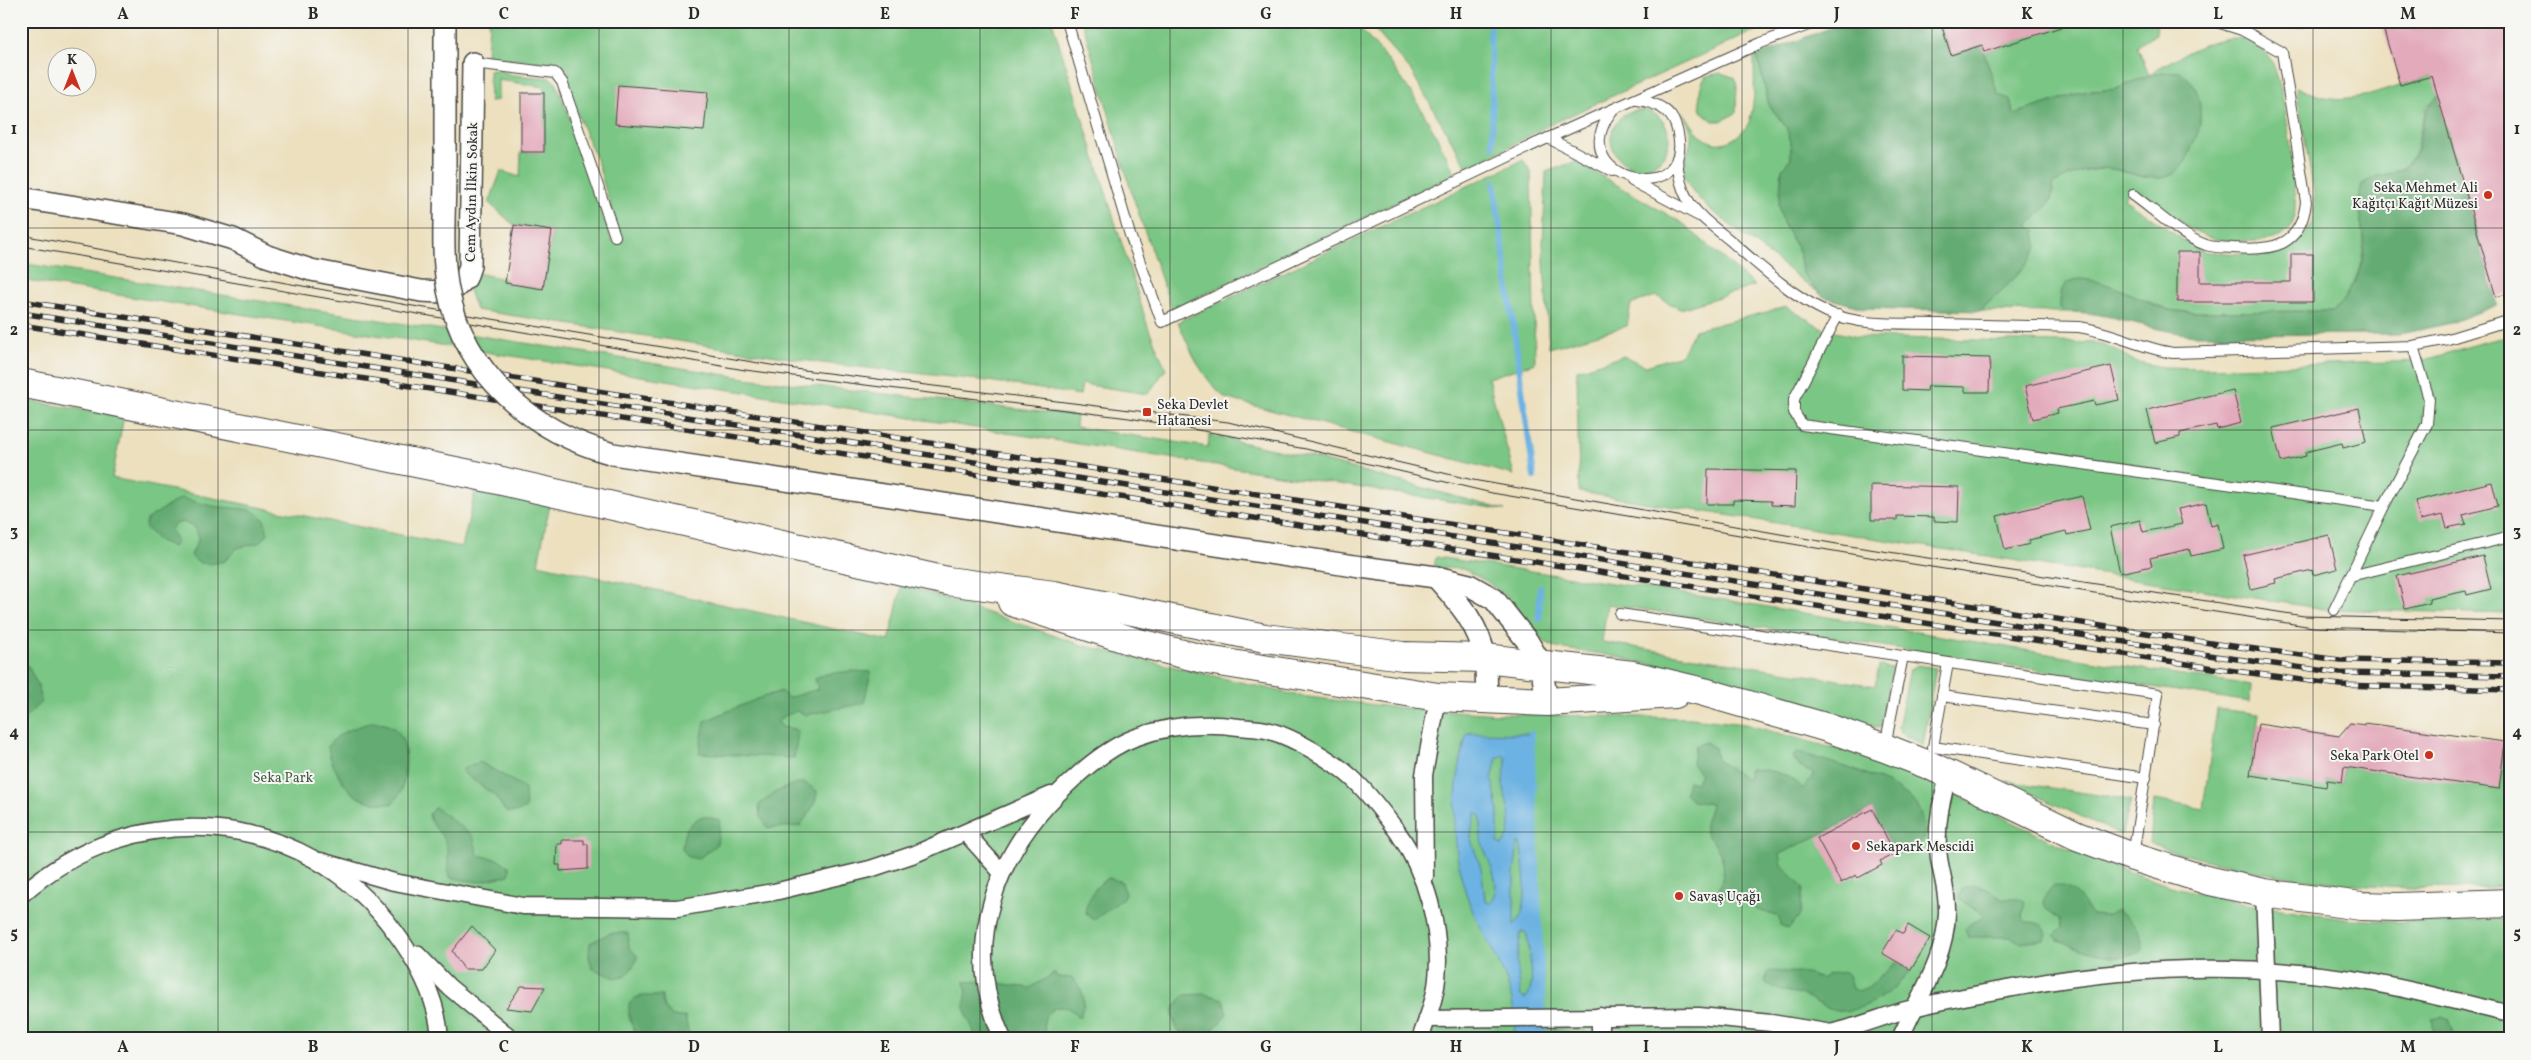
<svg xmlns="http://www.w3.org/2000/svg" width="2531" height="1060" font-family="Vollkorn,serif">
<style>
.green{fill:#7ac684;stroke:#527858}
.forest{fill:#63ab72;stroke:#476b4e}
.water{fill:#6cb2e2;stroke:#4c6e86;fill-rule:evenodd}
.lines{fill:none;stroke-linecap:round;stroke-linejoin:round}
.stream{stroke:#6cb2e2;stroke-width:6}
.building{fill:#e3aabb}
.service-casing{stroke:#484641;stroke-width:12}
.pedestrian-casing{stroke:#484641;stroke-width:19}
.minor-casing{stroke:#484641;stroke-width:24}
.secondary-casing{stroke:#484641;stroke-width:30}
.service{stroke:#fff;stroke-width:10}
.pedestrian{stroke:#fff;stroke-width:16}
.minor{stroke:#fff;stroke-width:21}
.secondary{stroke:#fff;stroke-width:28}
.tram{stroke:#2b2b2b;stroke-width:1}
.rail-casing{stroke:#2b2b2b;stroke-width:5.5}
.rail{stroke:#f6f6f2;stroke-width:4;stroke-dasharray:11;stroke-linecap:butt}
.minor-bridge-casing{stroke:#484641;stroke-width:24;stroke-linecap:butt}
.minor-bridge{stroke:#fff;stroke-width:21}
.grid{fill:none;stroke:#2b2b2b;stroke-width:1;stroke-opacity:0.55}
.poi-dot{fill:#c8321e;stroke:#f6f6f2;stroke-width:2}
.labels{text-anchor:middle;stroke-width:4;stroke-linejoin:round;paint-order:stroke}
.poi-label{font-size:14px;fill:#2b2b2b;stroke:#f6f6f2;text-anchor:start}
.street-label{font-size:14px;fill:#2b2b2b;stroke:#f6f6f2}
.park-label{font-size:14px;fill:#435a46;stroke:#f6f6f2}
.neatline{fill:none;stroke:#2b2b2b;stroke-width:2}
.grid-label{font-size:16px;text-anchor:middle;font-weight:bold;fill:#2b2b2b}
</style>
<rect width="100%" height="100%" fill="#f6f6f2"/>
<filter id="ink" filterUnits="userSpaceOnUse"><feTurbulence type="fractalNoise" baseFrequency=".02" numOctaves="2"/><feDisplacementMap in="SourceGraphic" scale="10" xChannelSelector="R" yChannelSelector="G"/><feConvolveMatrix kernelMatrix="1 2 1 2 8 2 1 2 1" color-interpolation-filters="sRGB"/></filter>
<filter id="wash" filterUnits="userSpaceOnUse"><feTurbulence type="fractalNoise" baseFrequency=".0096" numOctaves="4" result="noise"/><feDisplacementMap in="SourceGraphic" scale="20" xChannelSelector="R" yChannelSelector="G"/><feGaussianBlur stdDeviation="1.12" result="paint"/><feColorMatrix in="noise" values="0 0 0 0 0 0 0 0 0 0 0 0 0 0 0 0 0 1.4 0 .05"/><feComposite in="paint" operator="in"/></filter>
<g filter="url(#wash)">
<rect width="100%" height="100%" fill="#ece0bf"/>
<!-- green -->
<g class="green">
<path d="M489 21H1052L1148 327 1166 369 1148 394 1082 384 1080 395 988 381 822 363 476 310 465 279 477 273 505 279V283L543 289 552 231 514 225 489 203 501 171 520 177 521 152H544V87L498 80V100L490 101 489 70H498L513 75 550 78 556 83 576 134 612 242 620 239 598 164 572 101 568 72 563 66 555 64 487 57Z"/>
<path d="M1082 21H1351C1399 65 1428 117 1455 174L1172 310 1132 194Z"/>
<path d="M1367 21H1777L1547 126 1468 169 1411 71Z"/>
<path d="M2077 21H2157L2156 34 2137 46 2149 74C2173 60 2221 28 2250 41 2259 45 2268 54 2272 62 2284 85 2297 180 2295 207 2295 216 2293 229 2285 234 2273 241 2262 241 2248 241 2236 241 2222 241 2210 238 2186 232 2157 199 2132 187L2124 199 2189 244 2205 252 2271 255 2292 247 2305 235 2312 224 2314 210V193L2296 87C2329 100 2335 101 2370 95L2510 52 2428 105C2413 140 2426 169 2377 176L2357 201C2359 214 2363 228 2363 241 2364 267 2352 293 2333 311L2188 312 2170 310 2094 281 2060 308 2064 312 1980 311C2000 291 2023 272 2037 247L2028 226 2051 201 2054 184 2072 173 2110 168 2146 178 2149 75 2116 89 2083 92 2014 114 1998 95 1984 52Z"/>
<path d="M2253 21H2307L2308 25C2292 29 2267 32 2253 21Z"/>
<path d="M1754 56H1757L1769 105 1786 127 1791 142V158L1782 169 1779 206 1791 239 1799 251 1802 272 1810 283 1824 297 1708 208C1696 195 1679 180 1685 160 1687 152 1691 146 1691 137 1691 128 1687 120 1683 111 1695 130 1708 153 1733 139 1739 135 1746 129 1749 122 1756 102 1754 77 1754 56Z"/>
<path d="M1721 73 1733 77 1737 84 1736 113 1721 121H1713L1701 111C1699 97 1698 88 1706 76Z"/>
<circle cx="1640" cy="139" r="29"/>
<path d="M1523 160 1531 171 1535 363 1488 378 1514 475 1225 398C1200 375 1192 353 1178 322Z"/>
<path d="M1576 161 1682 223 1755 286 1680 309 1656 296 1631 304 1627 326 1549 348 1543 243 1546 172Z"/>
<path d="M21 263 745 378 1077 416 1076 427 1208 447 1209 435 1318 459 1505 510 21 280Z"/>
<path d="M1786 307 1826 330 1858 337 2096 343 2116 350 2134 361 2162 367 2206 368 2419 361C2450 355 2478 340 2510 337V614L2324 609 1579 492 1577 370 1623 356 1646 366 1681 355 1695 330Z"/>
<path d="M21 400 124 416 112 478 462 547 476 488 550 504 538 564 889 641 902 584 1085 646 1300 696 1392 707 1499 714 1691 718 1745 724 1858 755 1945 789 2062 846 2091 858 2167 885 2239 903 2352 919 2398 922 2510 919V1039H21Z"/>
<path d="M1436 557 1732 601 2108 664 2251 685 2250 702 1607 604 1602 642 1875 686 1879 666 1893 668 1880 728 1722 680 1602 654 1557 648 1545 642 1508 598 1486 581 1463 569 1434 568Z"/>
<path d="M1918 665 1936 668 1923 746 1901 733 1898 728 1910 669Z"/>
<path d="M2217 709 2259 714 2250 775 2326 786 2327 780 2342 782 2346 754 2498 789 2505 742 2510 735V886C2384 894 2270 882 2150 844L2154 800 2203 809Z"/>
<path d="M2005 781 2131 800 2121 835Z"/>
</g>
<!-- forest -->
<g class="forest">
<path d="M1848 21H1939L1951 55 1982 45 1998 95 2010 99 2014 114 2083 92 2116 89 2149 75 2179 71C2198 85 2201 96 2200 120 2200 131 2194 141 2190 152 2172 194 2144 174 2112 169 2092 166 2070 175 2054 184L2051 201 2028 226 2035 230C2035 236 2038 244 2036 249 2029 268 1995 296 1980 311L1863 308 1824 297 1810 283 1802 272 1799 251 1783 223 1779 206 1782 169 1791 158V142L1786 127 1769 105 1757 56Z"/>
<path d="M2438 96 2497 305 2451 323 2401 334 2197 335C2151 332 2111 311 2064 312L2060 308C2060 298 2060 285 2070 281 2094 271 2144 303 2169 310 2175 311 2182 312 2188 312L2333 311C2352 293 2367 264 2363 238 2361 216 2356 207 2362 184 2367 181 2373 177 2379 176 2389 173 2399 173 2407 165 2427 146 2415 116 2438 96Z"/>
<path d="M181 498 212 506 252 510 264 519 268 534 258 543 237 548 225 561C213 564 197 567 191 555L199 538 195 528 183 522 175 524 171 529 177 542 173 547 158 540 145 527 147 519Z"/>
<path d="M21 665 28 666 38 686 41 702 21 722Z"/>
<path d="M852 671 871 672 864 703 807 715 797 711 782 717 778 722 782 727 794 729 798 732 794 758 699 753 705 721 757 699 781 691 788 698 818 689 815 678 826 674Z"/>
<path d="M372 722C380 723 391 724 397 731 409 744 407 775 401 791 399 796 395 800 392 804 363 802 354 800 339 776 333 765 329 758 328 746 339 731 355 728 372 722Z"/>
<path d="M1706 742 1715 748 1717 760 1748 780 1750 769C1771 770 1789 772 1803 789L1814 774 1800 767 1792 756 1797 752C1826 761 1891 778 1911 799 1920 808 1924 821 1924 833 1924 847 1906 852 1895 854L1872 809 1780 854 1782 865 1803 888 1800 915 1789 929 1780 925 1779 917 1755 909 1747 899C1735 900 1726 897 1719 888 1726 869 1725 860 1714 843 1711 839 1706 836 1705 830 1704 820 1709 814 1711 804L1692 801 1685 793 1688 781 1696 783 1701 774 1692 763 1695 746Z"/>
<path d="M480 762 525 788 526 808 518 812H506L494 795 462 772 465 767Z"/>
<path d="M796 783H805L817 791C817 804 807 816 800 826L768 828 760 816 759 805 774 793Z"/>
<path d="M435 807 473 836 478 855 500 860 510 867 509 875 478 882 451 878C445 867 450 857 446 844 442 832 430 826 429 814Z"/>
<path d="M703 816 720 820 717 844 698 859 688 857 682 848C683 831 688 823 703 816Z"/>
<path d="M1109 878 1122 882 1125 894 1121 900 1094 920 1089 917 1085 911C1089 898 1096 883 1109 878Z"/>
<path d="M1974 885 1991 890 2003 899H2021L2025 902 2022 917 2026 922C2036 922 2044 923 2047 934L2045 939 2020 942 2010 937H1968L1965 929 1971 923 1982 918 1981 913 1958 898 1963 888Z"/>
<path d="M2054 885C2075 885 2080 901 2092 915L2106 916 2116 910C2132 918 2143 932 2143 950 2119 968 2083 949 2058 940L2055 935 2062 928 2060 919C2042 907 2038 902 2054 885Z"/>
<path d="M610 933H628L629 948 638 956C625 986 618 980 592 968L589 957 590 943Z"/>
<path d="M1897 962 1911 970C1896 990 1864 1013 1838 1011 1825 1010 1814 999 1802 995 1790 991 1777 991 1766 983V974L1769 971 1807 973 1821 979 1828 974 1845 972 1848 975 1852 989 1858 991 1868 987Z"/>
<path d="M1055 973 1057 977 1072 978C1085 991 1087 1001 1079 1018 1063 994 1033 1014 1048 1036L1035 1039H975C975 1027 964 1016 965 1005 965 995 969 992 964 982L985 981 1030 988Z"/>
<path d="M1205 994 1223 999 1227 1014C1212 1033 1204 1039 1179 1032 1169 1014 1171 1009 1185 995Z"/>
<path d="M643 996H662C662 1011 671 1018 685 1017L690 1039H637L629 1017V1004L635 998Z"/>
<path d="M2443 1016 2449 1020 2453 1030 2452 1039H2428L2434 1031 2432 1018Z"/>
<path d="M1576 1021 1585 1031 1586 1039H1552V1033L1557 1026Z"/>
</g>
<!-- water -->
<path class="water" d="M1467 733 1531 734 1544 1039H1514C1519 982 1491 955 1471 907 1448 851 1452 790 1467 733ZM1503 755 1506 758C1507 766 1503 773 1503 781 1504 800 1519 829 1502 845L1498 843V809L1492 779 1497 758ZM1476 812 1480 816C1482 824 1480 831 1481 839 1485 858 1505 884 1491 903L1486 902C1483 893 1484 883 1482 874 1476 843 1465 848 1476 812ZM1518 843H1520C1523 862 1532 912 1514 925V873ZM1524 931 1527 935C1528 949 1538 992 1524 999L1521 996 1517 962 1521 932Z"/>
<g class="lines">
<!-- stream -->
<g class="stream">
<path d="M1490 21 1493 146"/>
<path d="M1494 183 1534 477"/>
<path d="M1539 619 1540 587"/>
<path d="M1531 734 1544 1039"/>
</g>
</g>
<g id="blocks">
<!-- building -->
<g class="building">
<path d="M1940 21H2066L2067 25 1984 52 1982 45 1951 55Z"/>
<path d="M2381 21H2510V293L2496 297 2432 76 2400 85Z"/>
<path d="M618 85 708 92 704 131 615 124Z"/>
<rect x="521" y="93" width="23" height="59"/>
<path d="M514 225 552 231 543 289 505 283Z"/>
<path d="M2177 252H2200V282H2291V254H2313V302H2177Z"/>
<path d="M1902 356 1990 358 1989 392H1965V387L1928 386 1927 391 1902 390Z"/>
<path d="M2111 366 2119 400 2095 405 2094 401 2057 409 2058 413 2033 419 2025 386Z"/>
<path d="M2233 390 2241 423 2217 429 2216 425 2180 433V437L2155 443 2147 410Z"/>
<path d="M2359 408 2366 442 2343 448 2342 443 2305 452 2306 456 2281 462 2273 428Z"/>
<path d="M1708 469 1796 471 1795 506 1771 505V501L1733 500V504H1707Z"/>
<path d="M2492 482 2498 506 2463 515 2466 524 2447 528 2443 515 2420 520 2415 501Z"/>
<path d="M1871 485 1959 487 1958 522 1934 521V517L1897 516V520H1871Z"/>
<path d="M2082 496 2090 530 2067 535 2066 531 2029 540 2030 544 2005 550 1997 516Z"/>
<path d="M2206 503 2211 526 2218 524 2223 549 2191 556 2189 549 2150 558 2152 566 2120 573 2110 527 2140 520 2143 532 2182 524 2178 509Z"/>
<path d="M2329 535 2337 569 2313 575 2312 570 2275 579 2276 583 2251 589 2243 555Z"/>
<path d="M2483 556 2491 589 2467 595 2466 591 2429 599 2430 603 2405 609 2397 576Z"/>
<path d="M2350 723 2365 725V723L2505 742 2499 789 2344 767 2342 782 2327 780 2326 787 2250 775 2258 724 2339 736Z"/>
<path d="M1872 809 1895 854 1880 861 1882 865 1858 878 1856 875 1841 883 1817 838Z"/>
<path d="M562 840H584V844H588V869L560 871V865H556L557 844H562Z"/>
<path d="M1908 925 1930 938 1911 970 1882 953 1896 930 1903 934Z"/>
<path d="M472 926 495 950 482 969H464L452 951Z"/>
<path d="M521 986 545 987 532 1011 506 1008Z"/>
</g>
</g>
</g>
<g filter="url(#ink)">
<use href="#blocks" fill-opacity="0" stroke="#484641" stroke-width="1"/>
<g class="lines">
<defs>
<g id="service">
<path d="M1067 21 1130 235 1162 322 1537 143 1761 43 1819 21"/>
<path d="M473 63 555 73 562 82 615 236"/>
<path d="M1612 111C1558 183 1702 212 1676 126 1670 108 1654 102 1637 100"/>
<path d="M1548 138 1612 171"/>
<path d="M1677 158C1680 205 1698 214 1732 242 1762 268 1791 295 1827 312 1861 327 1903 323 1939 324 1986 325 2033 326 2079 327 2112 332 2141 348 2173 353L2413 346 2448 339 2510 320"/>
<path d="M1632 181 1699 216"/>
<path d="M2133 195C2156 211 2180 236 2206 245 2214 248 2225 247 2233 248 2272 251 2301 247 2306 202L2282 52 2242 30 2214 21"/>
<path d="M1838 315 1794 399V412L1802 425 2384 506 2334 610"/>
<path d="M2384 506 2427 424 2429 399 2413 346"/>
<path d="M2350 576 2510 537"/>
<path d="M1620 614 2158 694 2133 856"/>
<path d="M1948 663 1933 747 2146 778"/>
<path d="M1942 696 2154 725"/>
<path d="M1885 746 1903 656"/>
</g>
<g id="pedestrian">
<path d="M966 833 1002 873"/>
<path d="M320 861 394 882 523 906 677 908 774 892 870 869 915 854 1051 795"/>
<path d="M1425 876 1424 775 1438 697"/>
<path d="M2264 893 2270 1039"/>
<path d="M21 895C135 794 304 807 395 932 418 963 438 999 440 1039"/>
<path d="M417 954 449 987 512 1039"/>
<path d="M1600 1016V1039"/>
<path d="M1427 1019 1699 1016 1771 1023 1844 1035"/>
<path d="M1834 1032C1857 1027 1879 1018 1902 1011 1941 1000 1984 993 2024 986 2131 967 2244 963 2351 979 2405 987 2457 1002 2510 1014"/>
<path d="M1003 1039C959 945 996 850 1069 783 1088 765 1110 747 1134 738 1168 725 1204 722 1239 727 1249 728 1261 728 1270 731 1295 738 1332 760 1351 777 1368 792 1383 813 1397 831 1426 872 1442 929 1437 979 1435 999 1427 1020 1420 1039"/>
<path d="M1900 1039C1918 997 1945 961 1947 914 1948 894 1942 877 1939 858 1935 829 1940 802 1949 775"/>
</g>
<g id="minor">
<path d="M21 198 183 224 233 239 267 256 311 270 421 291 440 292 455 288 466 278 470 266 473 63"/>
<path d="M1361 567 1436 577 1469 585 1494 599 1528 642 1541 664 1547 702"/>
<path d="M1436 577C1457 601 1479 624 1485 658 1487 671 1486 687 1487 700"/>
</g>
<g id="secondary">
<path d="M21 383 475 475 947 581 1054 595 1265 638 1403 656 1485 658 1633 675 1704 692 1828 728 1885 748 1931 766 2077 836 2133 857 2206 880 2264 893 2361 906 2398 907 2510 903"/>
<path d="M1012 602 1135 642 1207 660 1438 697 1547 702 1675 694"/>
</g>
</defs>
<!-- service casing -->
<use href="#service" class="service-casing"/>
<!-- pedestrian casing -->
<use href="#pedestrian" class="pedestrian-casing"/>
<!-- minor casing -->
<use href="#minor" class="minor-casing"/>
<!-- secondary casing -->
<use href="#secondary" class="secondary-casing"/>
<!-- service -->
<use href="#service" class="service"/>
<!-- pedestrian -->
<use href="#pedestrian" class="pedestrian"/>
<!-- minor -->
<use href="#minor" class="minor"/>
<!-- secondary -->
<use href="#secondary" class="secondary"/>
<!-- tram -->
<g class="tram">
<path d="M21 235 413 306 795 369 1228 422 1473 480 1837 544 2304 616 2510 621"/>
<path d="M21 246 745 370 1129 418 1306 449 1492 493 1875 558 2151 602 2313 627 2510 633"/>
</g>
<defs>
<g id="rail">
<path d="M21 301 2217 644 2340 660 2510 663"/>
<path d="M21 313 2215 656 2340 673 2510 676"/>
<path d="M21 325 2213 668 2340 685 2510 690"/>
</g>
</defs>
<!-- rail casing -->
<use href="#rail" class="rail-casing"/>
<!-- rail -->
<use href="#rail" class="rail"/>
<defs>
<path id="minor-bridge" d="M445 21C445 72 445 122 445 173 445 211 441 252 448 290 465 375 533 432 613 454L1361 567"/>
</defs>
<!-- minor-bridge casing -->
<use href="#minor-bridge" class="minor-bridge-casing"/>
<!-- minor-bridge -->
<use href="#minor-bridge" class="minor-bridge"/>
</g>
</g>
<!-- grid -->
<path class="grid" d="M218 21V1039M408 21V1039M599 21V1039M789 21V1039M980 21V1039M1170 21V1039M1361 21V1039M1551 21V1039M1742 21V1039M1932 21V1039M2123 21V1039M2313 21V1039M21 228H2510M21 430H2510M21 630H2510M21 832H2510"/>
<!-- markers -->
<g class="poi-dot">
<circle cx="2488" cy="195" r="5"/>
<rect x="1142" y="407" width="10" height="10" rx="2.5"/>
<circle cx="2429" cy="755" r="5"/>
<circle cx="1856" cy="846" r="5"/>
<circle cx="1679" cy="896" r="5"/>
</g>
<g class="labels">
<!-- poi labels -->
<g class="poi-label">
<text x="2478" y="192" text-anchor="end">Seka Mehmet Ali<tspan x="2478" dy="16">Kağıtçı Kağıt Müzesi</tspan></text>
<text x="1157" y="409">Seka Devlet<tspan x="1157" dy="16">Hatanesi</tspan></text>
<text x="2419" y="760" text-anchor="end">Seka Park Otel</text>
<text x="1866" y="851">Sekapark Mescidi</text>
<text x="1689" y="901">Savaş Uçağı</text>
</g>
<!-- street labels -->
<g class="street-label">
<text transform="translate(471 192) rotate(-89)" y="5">Cem Aydın İlkin Sokak</text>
</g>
<!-- park labels -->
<g class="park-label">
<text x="283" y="782">Seka Park</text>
</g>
</g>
<!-- margin -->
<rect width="2531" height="1060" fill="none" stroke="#f6f6f2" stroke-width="55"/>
<!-- north arrow -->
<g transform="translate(72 72)"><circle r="24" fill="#f6f6f2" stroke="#a5a5a2"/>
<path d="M0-4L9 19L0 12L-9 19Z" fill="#c8321e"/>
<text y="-8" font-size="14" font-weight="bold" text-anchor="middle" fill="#2b2b2b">K</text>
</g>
<rect x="28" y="28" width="2476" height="1004" class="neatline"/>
<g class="grid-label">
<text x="123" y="19">A</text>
<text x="313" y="19">B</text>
<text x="504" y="19">C</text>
<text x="694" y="19">D</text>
<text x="885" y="19">E</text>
<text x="1075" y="19">F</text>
<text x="1266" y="19">G</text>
<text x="1456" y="19">H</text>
<text x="1646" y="19">I</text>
<text x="1837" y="19">J</text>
<text x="2027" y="19">K</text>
<text x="2218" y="19">L</text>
<text x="2408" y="19">M</text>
<text x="14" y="134">1</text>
<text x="2517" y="134">1</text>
<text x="14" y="335">2</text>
<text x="2517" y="335">2</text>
<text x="14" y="536">3</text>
<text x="2517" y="536">3</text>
<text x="14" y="737">4</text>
<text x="2517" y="737">4</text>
<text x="14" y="938">5</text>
<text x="2517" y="938">5</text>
<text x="123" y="1052">A</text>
<text x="313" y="1052">B</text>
<text x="504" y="1052">C</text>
<text x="694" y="1052">D</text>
<text x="885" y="1052">E</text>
<text x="1075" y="1052">F</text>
<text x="1266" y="1052">G</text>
<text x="1456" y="1052">H</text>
<text x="1646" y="1052">I</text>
<text x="1837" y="1052">J</text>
<text x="2027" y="1052">K</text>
<text x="2218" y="1052">L</text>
<text x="2408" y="1052">M</text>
</g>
</svg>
